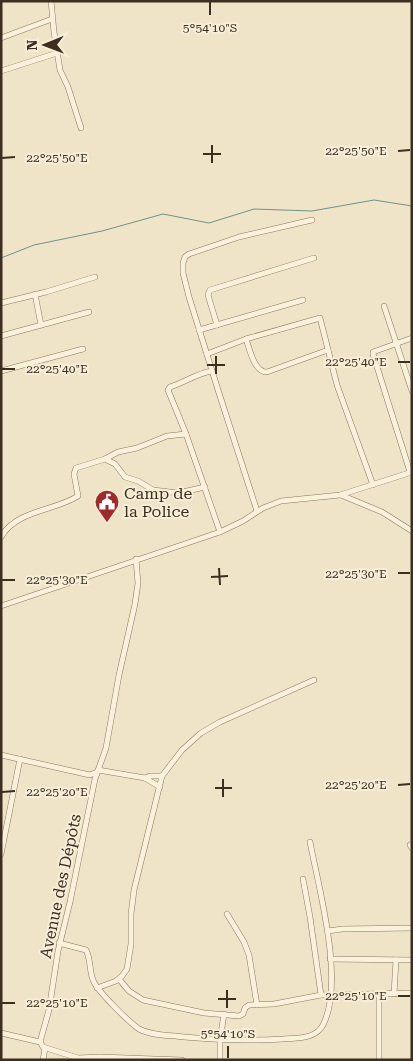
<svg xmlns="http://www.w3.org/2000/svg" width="413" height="1061" font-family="'Roboto Serif',serif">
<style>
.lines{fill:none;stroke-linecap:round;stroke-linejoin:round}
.stream{stroke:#6f938a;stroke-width:1}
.street-casing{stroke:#8d765c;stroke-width:6}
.street{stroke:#faf1dc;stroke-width:5}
.ticks{fill:none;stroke:#3d2e20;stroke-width:2}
.labels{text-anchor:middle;stroke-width:4;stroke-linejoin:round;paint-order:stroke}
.poi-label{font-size:16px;fill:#3d2e20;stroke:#f7eed8;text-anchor:start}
.street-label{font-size:16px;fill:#3d2e20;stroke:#f7eed8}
.ticks-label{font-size:12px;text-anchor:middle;fill:#3d2e20;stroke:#f7eed8;stroke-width:4;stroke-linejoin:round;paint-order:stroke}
</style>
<rect width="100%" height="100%" fill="#f0e4c8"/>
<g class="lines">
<!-- stream -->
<path class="stream" d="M1 258 34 245 102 231 163 214 209 223 254 209 312 211 374 200 412 206"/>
<defs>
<g id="street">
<path d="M51 1 54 32 60 70 68 87 81 128"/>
<path d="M1 38 52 19"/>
<path d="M1 71 57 53"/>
<path d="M35 294 41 325"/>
<path d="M1 303 46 292 95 277"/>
<path d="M384 306 412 391"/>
<path d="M217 325 208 295 210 290 314 258"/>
<path d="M199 330 303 300"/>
<path d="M1 336 89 312"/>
<path d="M246 339C250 350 254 372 267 372L328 350"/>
<path d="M207 354 246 339 320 318 337 385 373 485"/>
<path d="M1 371 83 349"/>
<path d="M212 371C197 373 184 383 170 387L168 390 186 434 220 532"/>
<path d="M105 459 115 464 125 477 138 481 153 490 178 493 205 487"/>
<path d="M410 472 373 354V352L412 338"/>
<path d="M341 495 382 512 412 531"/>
<path d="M257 511 219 393 189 297 183 273V263L185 257 189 254 239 237 312 220"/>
<path d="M1 537C16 510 55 511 78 496L74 474 76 468 105 459 118 452 137 448 167 436 186 434"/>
<path d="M1 606 220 532 243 521 263 508 281 501 340 495 412 472"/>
<path d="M1 755 81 773 90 775 97 772"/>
<path d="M98 770 145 778 160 787"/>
<path d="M145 778 150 776H162"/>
<path d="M410 845 412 848"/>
<path d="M1 854 20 759"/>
<path d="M303 879 310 917 321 995"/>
<path d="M227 914 244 942 249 955 257 1005"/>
<path d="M328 931 342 929 412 928"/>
<path d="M59 943 86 950C91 959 89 970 93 980 97 991 129 1022 139 1029 152 1036 170 1035 184 1037 217 1040 250 1041 283 1039 291 1038 300 1039 309 1036 315 1034 320 1031 323 1025 345 982 319 889 310 842"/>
<path d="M330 959 412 960"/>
<path d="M119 979 129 991 143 1000 204 1013 239 1016 243 1014 245 1008 249 1005 274 1004 321 995 412 993"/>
<path d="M97 988 116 981 122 976 127 969 131 944V914L134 890 162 776 182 750 201 733 220 722 314 680"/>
<path d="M394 994 396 960"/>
<path d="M1 1033 40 1042 43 1047 78 1058 100 1057 182 1060"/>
<path d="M40 1042 49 1010 58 951 70 902 95 779 106 748 119 675 135 604 138 583 136 559"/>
<path d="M43 1060 45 1048"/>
<path d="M220 1060V1040L224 1014"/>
<path d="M379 1060V994"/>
</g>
</defs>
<!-- street casing -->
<use href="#street" class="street-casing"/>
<!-- street -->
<use href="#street" class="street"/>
</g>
<!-- ticks -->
<path class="ticks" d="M210 2V15M212 145V163M398 151 410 150M203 154H221M2 158 15 157M216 356V374M398 362H410M207 365H225M2 369H15M219 568 220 585M398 573H410M211 577 228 576M2 580H15M223 779V797M398 785 410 784M215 788H232M2 792 15 791M227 990V1008M398 996H410M218 999H236M2 1003H15M228 1046V1058"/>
<!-- icons -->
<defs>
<symbol id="civic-pin" viewBox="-11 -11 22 30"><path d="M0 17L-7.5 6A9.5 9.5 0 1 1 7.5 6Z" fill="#9e2a2b" stroke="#f7eed8"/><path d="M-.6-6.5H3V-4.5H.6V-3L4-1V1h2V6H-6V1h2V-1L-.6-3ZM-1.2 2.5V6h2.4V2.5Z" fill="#fff"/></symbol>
</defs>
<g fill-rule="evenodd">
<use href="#civic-pin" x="93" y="488" width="28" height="38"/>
</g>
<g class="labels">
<!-- poi labels -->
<g class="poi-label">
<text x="124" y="499">Camp de<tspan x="124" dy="18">la Police</tspan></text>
</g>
<!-- street labels -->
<g class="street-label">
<text transform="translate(60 886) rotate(-78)" y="6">Avenue des Dépôts</text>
</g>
</g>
<g class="ticks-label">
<text x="210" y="32">5°54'10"S</text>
<text x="356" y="155">22°25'50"E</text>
<text x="57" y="162">22°25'50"E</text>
<text x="356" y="366">22°25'40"E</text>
<text x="57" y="373">22°25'40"E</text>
<text x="356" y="578">22°25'30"E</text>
<text x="57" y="584">22°25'30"E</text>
<text x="356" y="789">22°25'20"E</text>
<text x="57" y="796">22°25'20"E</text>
<text x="356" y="1000">22°25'10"E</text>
<text x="57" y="1007">22°25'10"E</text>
<text x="228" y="1038">5°54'10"S</text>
</g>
<!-- border -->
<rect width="413" height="1061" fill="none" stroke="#3d2e20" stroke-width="5"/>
<!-- north arrow -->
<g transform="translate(45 45) rotate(269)" stroke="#f7eed8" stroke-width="4" paint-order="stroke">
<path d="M0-4L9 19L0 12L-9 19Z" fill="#3d2e20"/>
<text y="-8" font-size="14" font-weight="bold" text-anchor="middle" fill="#3d2e20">N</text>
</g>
</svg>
